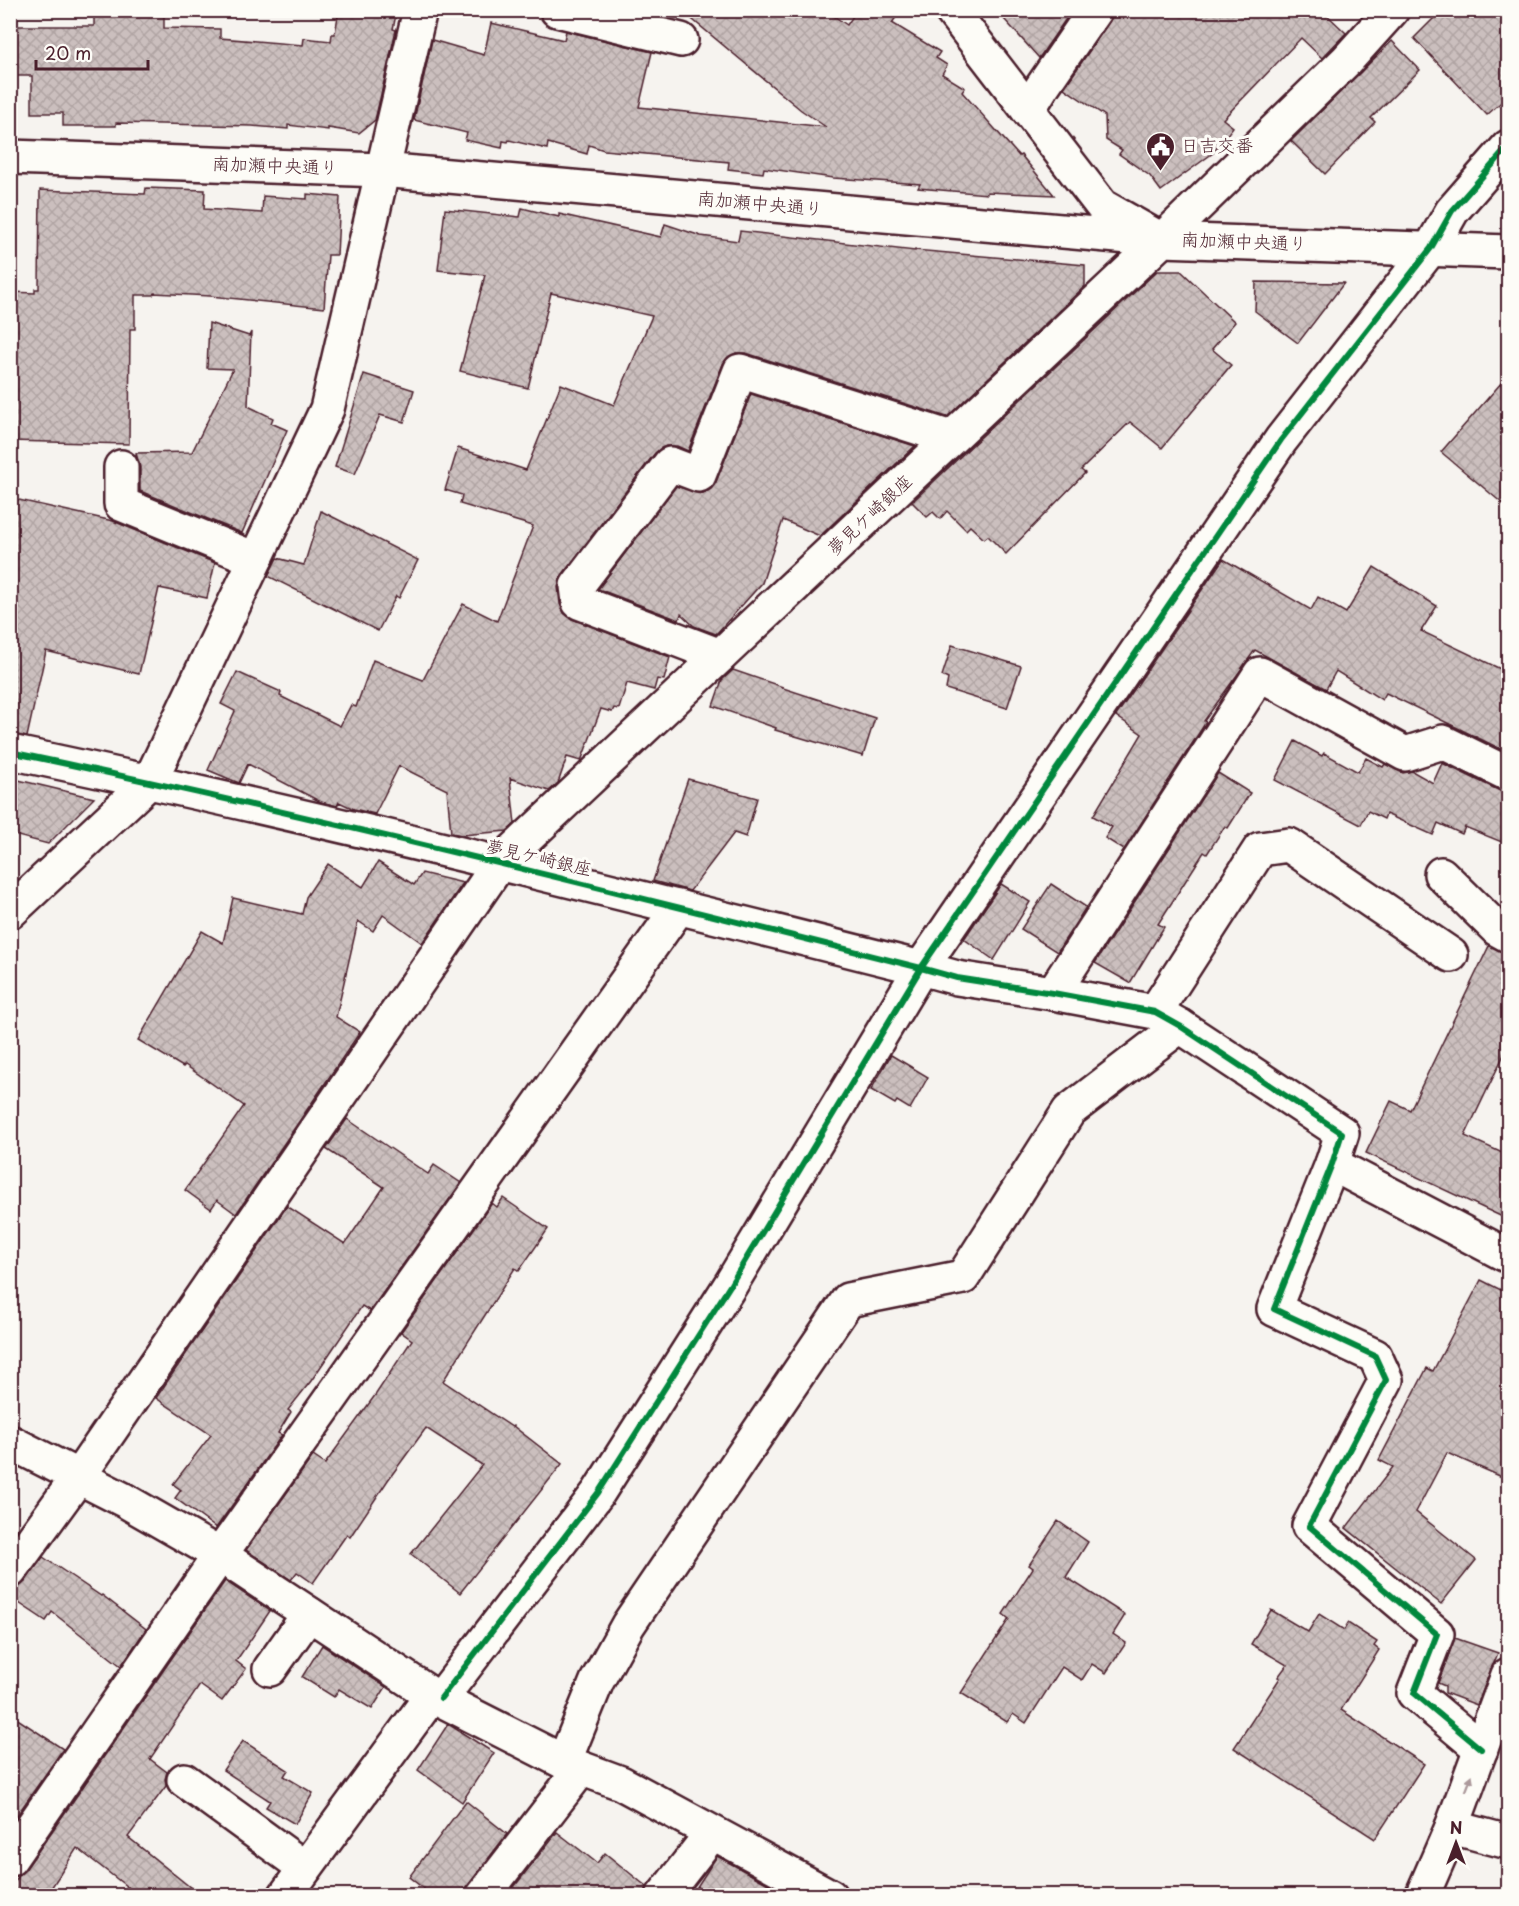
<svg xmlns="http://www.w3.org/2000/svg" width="1519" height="1906" font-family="'Playpen Sans','Klee One',sans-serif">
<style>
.building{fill:url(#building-cross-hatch);stroke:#4a1f2b;stroke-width:1.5}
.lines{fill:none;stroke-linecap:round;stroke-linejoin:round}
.minor-casing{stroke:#4a1f2b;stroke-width:38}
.minor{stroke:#fdfcf7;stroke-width:33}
.cycleway-casing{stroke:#fdfcf7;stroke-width:10}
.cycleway{stroke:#00873e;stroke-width:6}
.oneway{fill:#ac999b}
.labels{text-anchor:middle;stroke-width:6;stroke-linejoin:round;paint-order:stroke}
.poi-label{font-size:18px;fill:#4a1f2b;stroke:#fdfcf7;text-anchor:start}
.street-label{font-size:18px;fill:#4a1f2b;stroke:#fdfcf7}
</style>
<defs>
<pattern id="building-cross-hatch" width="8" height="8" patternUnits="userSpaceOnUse" patternTransform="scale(1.5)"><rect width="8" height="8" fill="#cbbfbe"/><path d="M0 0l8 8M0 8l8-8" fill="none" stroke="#b0a4a3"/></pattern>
</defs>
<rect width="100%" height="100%" fill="#f6f3ef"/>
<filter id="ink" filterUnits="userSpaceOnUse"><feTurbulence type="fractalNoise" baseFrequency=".0167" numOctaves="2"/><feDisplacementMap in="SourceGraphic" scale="12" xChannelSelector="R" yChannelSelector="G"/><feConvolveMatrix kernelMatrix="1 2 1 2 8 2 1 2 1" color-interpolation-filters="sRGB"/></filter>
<g filter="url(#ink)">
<!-- building -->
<g class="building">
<path d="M94 10H164V28L220 29V38L303 45 304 38 331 41 332 34H335L339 10H397L393 29 396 30 375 120 359 133 328 128V130L288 125V129L252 126 116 123V126H63V113H32V76H10V26H94Z"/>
<path d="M681 10H825L847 25 857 10H901L892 23 940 52 936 58 947 65 942 74 965 88 962 92 1019 156 1021 155 1054 195 987 192V194L918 188 920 184 833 178 764 168 763 173 728 169 729 162 604 150 589 145 587 154 548 143 547 149 509 140 508 142 503 141 502 148 465 140 467 133 414 120 432 40 484 55 491 23 564 40 566 31 652 52 639 107 826 127 801 110Z"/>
<path d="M996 10H1072L1039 58Z"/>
<path d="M1114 10H1327L1325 13 1346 33 1322 58 1301 38 1223 119 1233 127 1213 153 1161 191 1150 176 1119 154 1122 150 1106 140 1105 116 1064 88 1110 21Z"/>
<path d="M1442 10H1509V95L1487 115 1414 38Z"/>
<path d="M1392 41 1420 70 1371 118 1375 122 1325 174 1291 141Z"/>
<path d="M146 188 205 190 204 209 262 213 263 196 307 199V194L340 197 337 255H328L324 308 210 296 154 293 153 295H135V329H130L129 444 10 441V292L35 293V289H39L40 190 145 194Z"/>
<path d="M522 208 559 217V214L661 237 665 224 701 236 738 241 740 231 915 251V250L1085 265V286L947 417 746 353H736L728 357 723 364 688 451 677 446H666L655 453 562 575 558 587 560 604 564 613 572 619 670 657 664 680 657 679 654 690 627 683 619 709 614 708 612 712 601 709 581 761 567 757 558 783 549 791 510 778 515 824 507 831 462 835 451 833 447 790 399 766 375 814 354 809 339 802 337 806 321 802 248 764 239 783 208 770 235 711 221 704 237 672 281 692 280 696 340 726 351 705 356 707 373 660 423 680 463 604 497 621 533 526 460 504 462 495 445 490 458 448 526 470 561 384 614 405 652 316 551 293 528 388 460 371 485 275 438 270 445 209 520 217Z"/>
<path d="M1157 271H1181L1235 322 1212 349 1231 365 1162 448 1130 422 1081 470 1085 473 1006 554 988 536 984 539 970 526 966 530 947 511 940 519 933 512 927 517 912 502Z"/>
<path d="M1256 282 1344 283 1298 343 1255 311Z"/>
<path d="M209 323 249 336 251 332 248 406 273 418 271 423 287 430 242 533 140 491V467L136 453 192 452 233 369 207 368Z"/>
<path d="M364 374 414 390 404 422 380 415 355 474 335 467Z"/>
<path d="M1509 374V509L1441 452Z"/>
<path d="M751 394 915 446 820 536 783 520 762 583 716 634 694 626 681 614 679 620 598 589 676 486 701 494 711 489 716 482Z"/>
<path d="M10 498 113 521 215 563 207 598 159 588 139 674 46 651 27 737 10 734Z"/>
<path d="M321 511 418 560 399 598 396 596 378 631 268 576 277 558 304 565Z"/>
<path d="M1223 559 1311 610 1318 597 1346 613 1374 567 1437 606 1421 631 1509 673V753L1386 693 1382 700 1336 671 1326 689 1255 650 1204 721 1206 722 1124 850 1105 838 1112 827 1093 816 1142 734 1116 716Z"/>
<path d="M952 645 1021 666 1007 708 946 689 948 679 942 676Z"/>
<path d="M733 670 783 687V688L875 718 863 756 775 730 776 728 713 706 722 680Z"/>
<path d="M1295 741 1322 756 1324 753 1358 772 1366 758 1383 767 1385 764 1403 773 1412 771 1433 783 1442 763 1500 791 1509 793V845L1465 827 1462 834 1438 823 1433 835 1386 814 1384 819 1368 811 1361 825 1275 780Z"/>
<path d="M1218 773 1250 793 1228 828 1225 826 1207 854 1204 852 1158 924 1164 927 1130 983 1095 963Z"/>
<path d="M10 778 94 798 48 844 10 834Z"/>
<path d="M688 779 757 798 746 837 734 833 690 891 653 881Z"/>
<path d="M378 862 414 885 422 873 463 883 422 943 383 915 373 931 358 921 336 1017 360 1032 236 1214 217 1200 211 1209 185 1190 244 1106 185 1065 183 1067 138 1040 202 931 223 943 233 898 302 914 306 897 328 864 363 887Z"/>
<path d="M1001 884 1030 902 994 960 964 939Z"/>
<path d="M1051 884 1086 907 1057 952 1021 929Z"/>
<path d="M1489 946 1509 954V1044L1465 1136 1509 1156V1220L1366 1153 1391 1101 1410 1110Z"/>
<path d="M891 1055 928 1077 910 1109 897 1101 895 1104 871 1090Z"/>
<path d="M347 1119 428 1174 434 1165 461 1183 370 1311 362 1306 311 1381 288 1410 291 1412 278 1433 282 1435 216 1528 175 1498 181 1490 173 1484 211 1435 156 1398 287 1206 345 1244 384 1187 326 1149Z"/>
<path d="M503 1198 548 1229 519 1271 515 1268 443 1381 512 1427 513 1426 562 1464 460 1593 411 1554 482 1465 426 1428 388 1480 350 1537 347 1534 313 1583 297 1572 291 1580 246 1550 313 1456 325 1464 376 1394 412 1340 401 1332 492 1203 497 1207Z"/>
<path d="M1481 1280 1509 1294V1480L1447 1453 1416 1512 1476 1560 1441 1604 1346 1528 1393 1467 1379 1460 1427 1368 1433 1371Z"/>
<path d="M1058 1521 1088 1542 1066 1577 1125 1615 1113 1634 1126 1643 1106 1673 1092 1664 1082 1680 1062 1667 1026 1723 1013 1714 1007 1722 961 1693 1009 1619 1003 1614 1033 1568 1029 1565Z"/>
<path d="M43 1557 101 1596 102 1595 146 1629 121 1666 52 1612 46 1621 10 1597 15 1589 25 1582Z"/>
<path d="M225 1581 270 1611 236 1661 246 1669 222 1701 200 1685 150 1759 167 1772 165 1779 166 1786 128 1837 201 1896H139L77 1848 46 1896H10V1889L20 1874 25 1870 94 1771Z"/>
<path d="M1271 1610 1308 1632 1319 1614 1344 1630 1348 1623 1377 1642 1374 1646 1379 1650 1341 1710 1424 1764 1375 1839 1234 1748 1280 1678 1278 1677 1287 1665 1251 1644Z"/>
<path d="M1455 1638 1498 1653 1477 1705 1445 1693V1686L1438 1683Z"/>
<path d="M322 1645 386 1687 372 1709 339 1689 334 1697 302 1677Z"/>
<path d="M10 1714 63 1749 13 1821 10 1819Z"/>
<path d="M448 1724 494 1753 462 1802 418 1770Z"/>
<path d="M243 1741 288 1770 284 1776 313 1793 295 1824 266 1807 270 1801 223 1770Z"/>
<path d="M466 1801 507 1834 460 1896H433L409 1877Z"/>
<path d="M557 1832 597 1863 605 1853 647 1887 645 1896H507Z"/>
<path d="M717 1856 790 1896H691Z"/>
</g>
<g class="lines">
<defs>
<g id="minor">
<path d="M557 10 681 40"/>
<path d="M951 10 1102 206 1153 235"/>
<path d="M1028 110 1042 87 1095 10"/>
<path d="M10 157 382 170 1162 240 1508 252"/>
<path d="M121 467V504L255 559"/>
<path d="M720 656 579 602 577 586 670 464 699 475 740 371 951 438"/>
<path d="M10 752C316 816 619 892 921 968L957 978 1053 993 1155 1012 1180 1026 1342 1133 1332 1164 1274 1309 1375 1356 1386 1380 1309 1526 1437 1634 1414 1693 1481 1749"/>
<path d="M1441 874 1497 929 1508 935"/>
<path d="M10 912 150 781 327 409 420 10"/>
<path d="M1053 993 1260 674 1405 754 1443 742 1508 774"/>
<path d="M1155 1012 1260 849 1289 845 1451 955"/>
<path d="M1332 1164 1508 1256"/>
<path d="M10 1442 124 1500 220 1555 432 1695 564 1762 621 1783 830 1896"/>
<path d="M10 1571 79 1476 499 864 1162 240 1347 60 1392 10"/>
<path d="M270 1669 309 1614"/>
<path d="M441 1698 598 1493 731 1284 921 968 1281 440 1431 248 1452 211 1508 147"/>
<path d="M564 1762 597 1681 628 1625 848 1300 963 1277 1069 1111 1180 1026"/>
<path d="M184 1780 305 1868"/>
<path d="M1452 1827 1508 1842"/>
<path d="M10 1859 220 1555 679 907"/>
<path d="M285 1896 432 1695"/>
<path d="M483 1896 581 1769"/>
<path d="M663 1896 712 1833"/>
<path d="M1422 1896 1452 1827 1508 1675"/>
</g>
</defs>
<!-- minor casing -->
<use href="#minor" class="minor-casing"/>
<!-- minor -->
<use href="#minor" class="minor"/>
<defs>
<g id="cycleway">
<path d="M10 752C316 816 619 892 921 968L957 978 1053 993 1155 1012 1180 1026 1342 1133 1332 1164 1274 1309 1375 1356 1386 1380 1309 1526 1437 1634 1414 1693 1481 1749"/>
<path d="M441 1698 598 1493 731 1284 921 968 1281 440 1431 248 1452 211 1508 147"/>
</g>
</defs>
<!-- cycleway casing -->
<use href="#cycleway" class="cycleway-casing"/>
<!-- cycleway -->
<use href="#cycleway" class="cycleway"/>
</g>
<!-- one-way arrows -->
<defs><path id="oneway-solid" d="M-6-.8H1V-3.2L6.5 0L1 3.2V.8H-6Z" transform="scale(1.5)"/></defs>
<use class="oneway" href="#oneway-solid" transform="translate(1469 1783) rotate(-69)"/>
</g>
<!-- icons -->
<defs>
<symbol id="civic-pin" viewBox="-11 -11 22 30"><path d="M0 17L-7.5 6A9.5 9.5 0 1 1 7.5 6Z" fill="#4a1f2b" stroke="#fdfcf7"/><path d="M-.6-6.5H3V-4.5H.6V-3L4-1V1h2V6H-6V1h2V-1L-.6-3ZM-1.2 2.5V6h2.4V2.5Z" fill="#fff"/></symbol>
</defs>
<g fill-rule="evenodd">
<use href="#civic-pin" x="1144" y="130" width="33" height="45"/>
</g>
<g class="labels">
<!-- poi labels -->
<g class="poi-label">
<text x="1181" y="152">日吉交番</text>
</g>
<!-- street labels -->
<g class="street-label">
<text transform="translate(275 166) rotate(2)" y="6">南加瀬中央通り</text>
<text transform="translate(760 204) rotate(5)" y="6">南加瀬中央通り</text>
<text transform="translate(1244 242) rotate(2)" y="6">南加瀬中央通り</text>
<text transform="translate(870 515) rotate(-43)" y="6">夢見ケ崎銀座</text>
<text transform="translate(539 858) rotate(13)" y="6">夢見ケ崎銀座</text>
</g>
</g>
<!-- margin -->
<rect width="1519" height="1906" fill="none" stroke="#fdfcf7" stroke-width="36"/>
<rect x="18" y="18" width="1483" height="1870" fill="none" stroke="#4a1f2b" stroke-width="2" filter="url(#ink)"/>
<!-- north arrow -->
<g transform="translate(1456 1843)" stroke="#fdfcf7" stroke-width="4.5" paint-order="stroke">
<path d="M0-4.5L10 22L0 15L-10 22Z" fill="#4a1f2b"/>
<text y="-9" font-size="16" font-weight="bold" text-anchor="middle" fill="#4a1f2b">N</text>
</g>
<!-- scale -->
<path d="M36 60v9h112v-9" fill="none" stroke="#4a1f2b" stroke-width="3"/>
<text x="45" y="60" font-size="18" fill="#4a1f2b" stroke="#fdfcf7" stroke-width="4.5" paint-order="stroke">20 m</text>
</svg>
